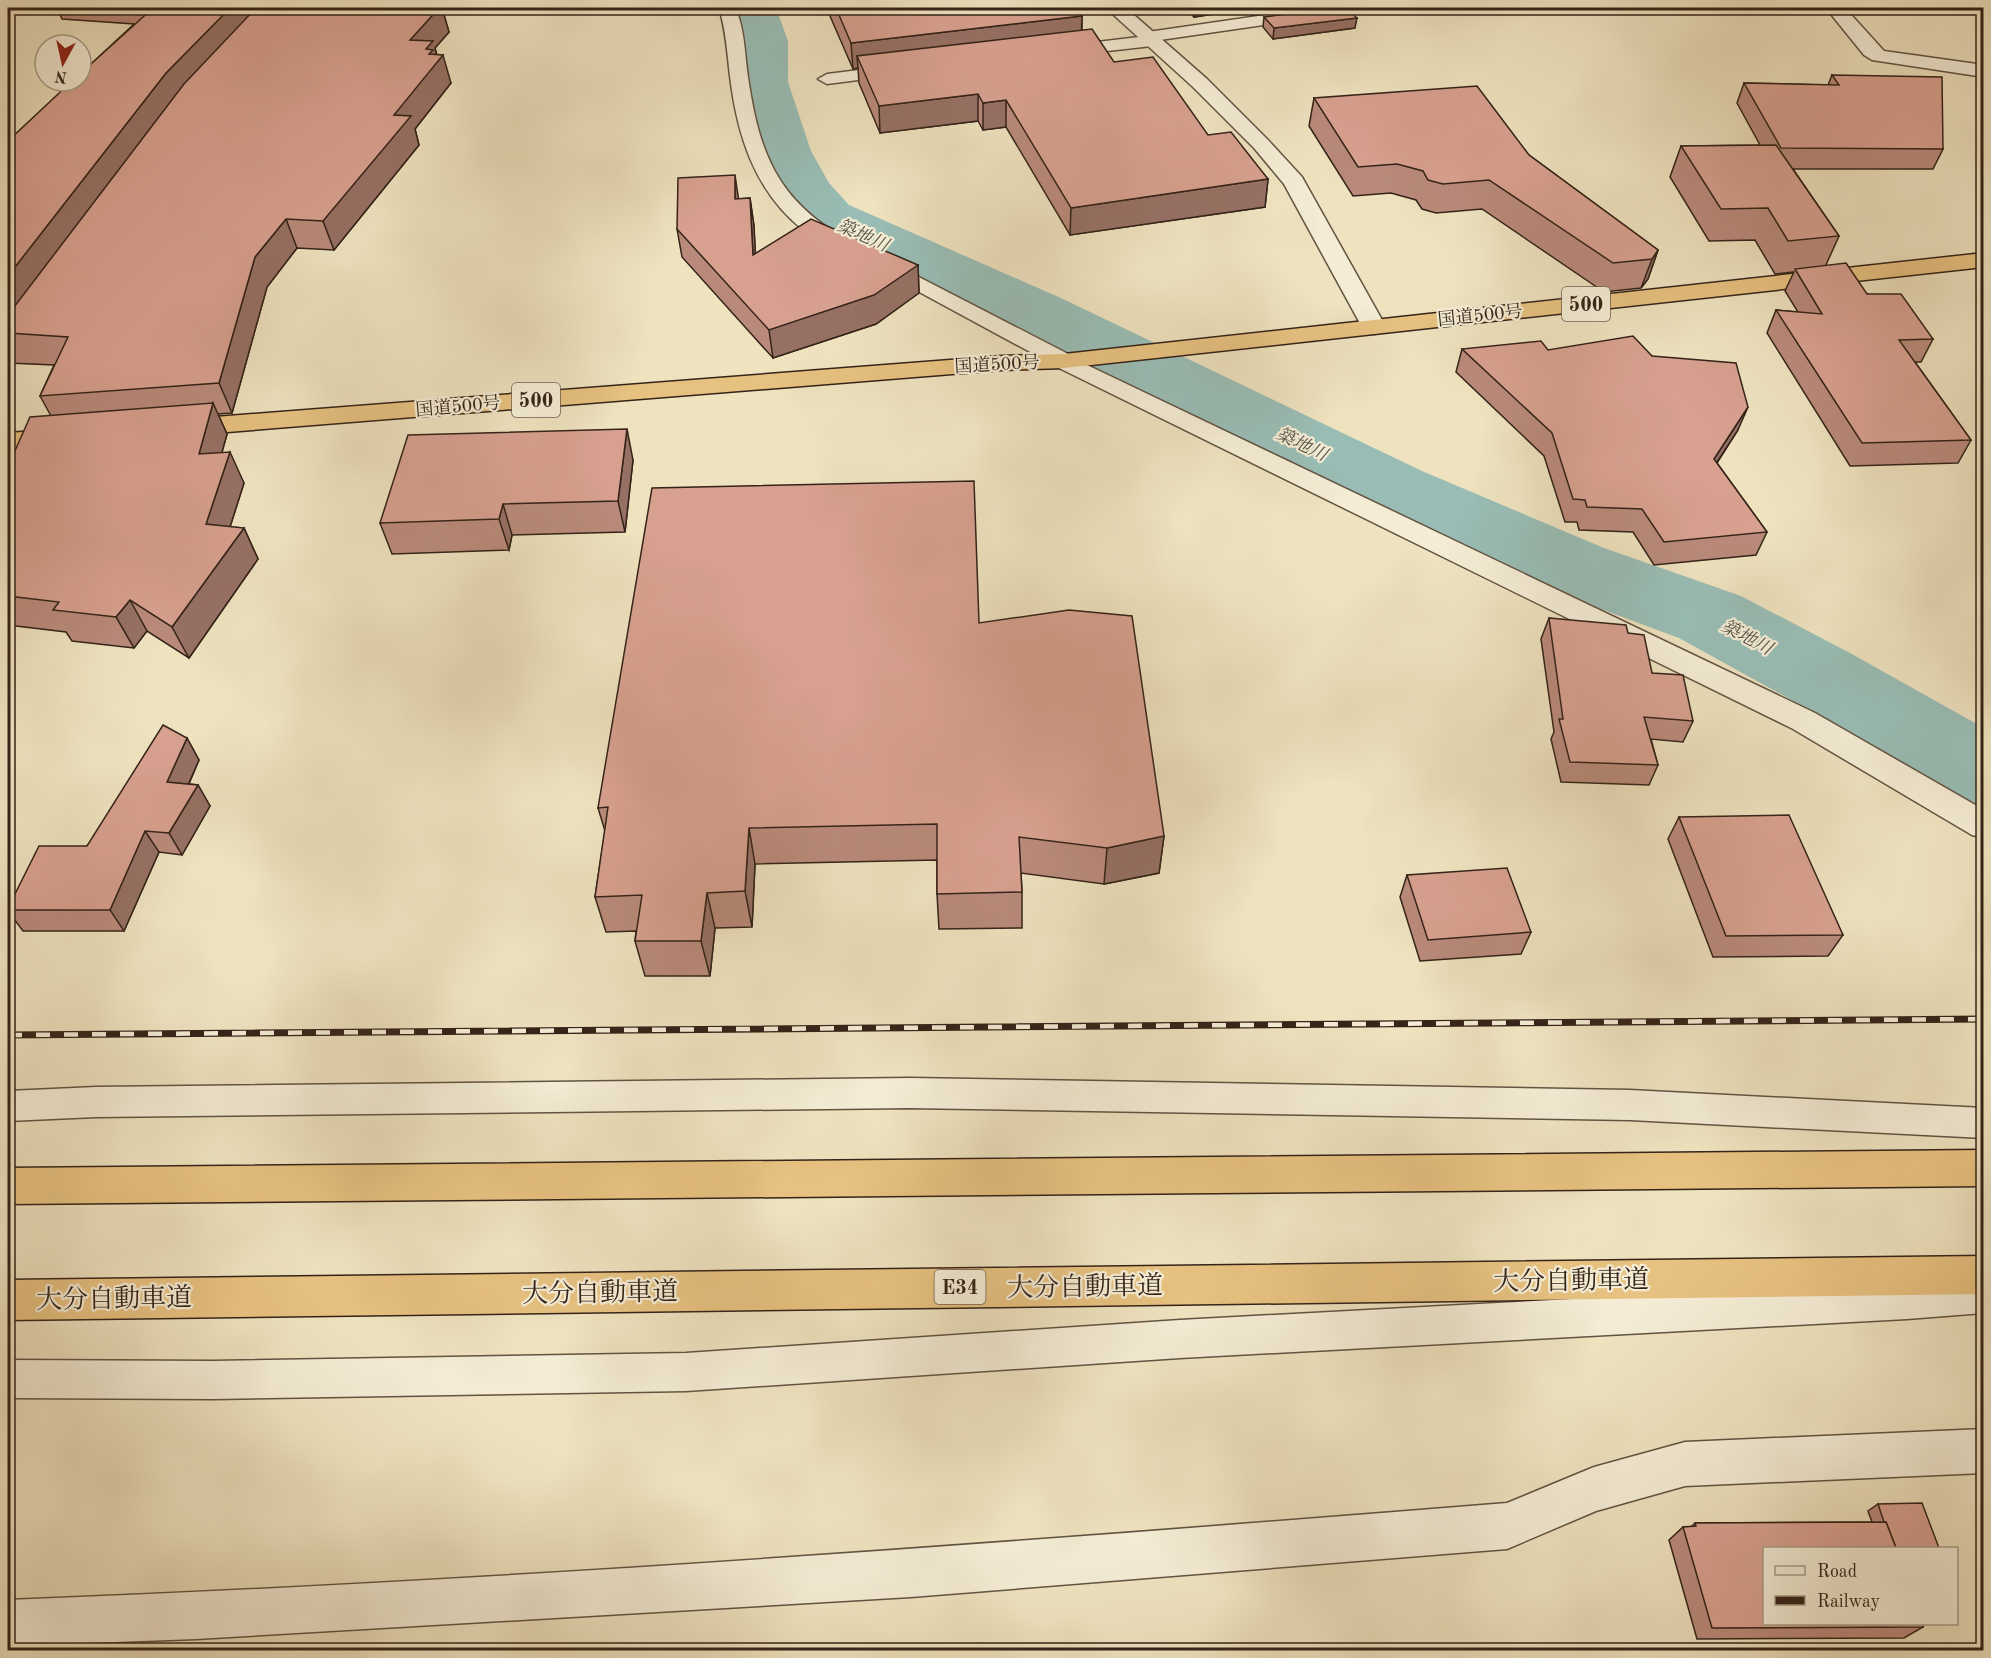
<svg xmlns="http://www.w3.org/2000/svg" width="1991" height="1658" font-family="'Old Standard TT','Noto Serif JP',serif">
<style>
.lines{fill:none;stroke-linecap:round;stroke-linejoin:round}
.river{fill:#99bdb5;fill-rule:evenodd}
.lane-casing{stroke:#625342;stroke-width:3}
.street-casing{stroke:#625342;stroke-width:3}
.highway-casing{stroke:#342318;stroke-width:3}
.lane{fill:#f4ecd5;fill-rule:evenodd}
.street{fill:#f4ecd5;fill-rule:evenodd}
.highway{fill:#e7c180;fill-rule:evenodd}
.rail-casing{stroke:#342318;stroke-width:7}
.rail{stroke:#f4ecd5;stroke-width:4.5;stroke-dasharray:14;stroke-linecap:butt}
.wall{fill:#b98a7b;stroke:#342318;stroke-width:1.5}
.shaded-wall{fill:#967064;stroke:#342318;stroke-width:1.5}
.building{fill:#d7a08f;stroke:#342318;stroke-width:1.5}
.labels{text-anchor:middle;stroke-width:4.5;stroke-linejoin:round;paint-order:stroke}
.far-water-label{font-size:18px;font-style:italic;fill:#525147;stroke:#f4ecd5}
.far-street-label{font-size:18px;fill:#342318;stroke:#f4ecd5}
.shield{fill:#f4ecd5;stroke:#6e5f51;stroke-width:1.5}
.shield-label{font-size:20px;font-weight:bold;fill:#342318}
.near-street-label{font-size:26px;fill:#342318;stroke:#f4ecd5}
</style>
<rect width="100%" height="100%" fill="#eee2bf"/>
<filter id="stains"><feTurbulence type="fractalNoise" baseFrequency=".00333" numOctaves="4"/><feColorMatrix values="0 0 0 0 .2 0 0 0 0 .09 0 0 0 0 .02 0 0 0 .5 -.17"/></filter>
<radialGradient id="worn" r=".72"><stop offset=".6" stop-color="#630" stop-opacity="0"/><stop offset="1" stop-color="#630" stop-opacity=".3"/></radialGradient>
<g class="lines">
<!-- river -->
<path class="river" d="M720 8H776L788 41V82L811 151 829 183 849 205 1063 299 1422 471 1604 548 1741 596 1850 653 1984 728V807L1951 797 1786 697 1679 638 1544 588 1366 507 1013 329 803 233 770 192 749 151 730 82 732 41Z"/>
<defs>
<g id="lane">
<path d="M719 8H735L739 18C745 37 745 57 748 77 759 153 777 200 846 239L849 243 846 247C831 251 814 238 802 229 754 190 737 134 730 76 727 52 726 30 719 8Z"/>
<path d="M819 8H853L851 12 820 14Z"/>
<path d="M1314 8H1353L1345 13 1160 40 1158 45 1152 46 1063 56 1054 51 1063 46 1139 37 1148 32Z"/>
<path d="M899 65 905 66 908 70 905 74 827 84 818 79 827 74Z"/>
<path d="M882 258 1072 356 1075 361 1072 366H1056L875 268 871 264 875 260Z"/>
<path d="M910 1078 1630 1090 1984 1108V1138L1630 1120 910 1108 96 1117 8 1121V1091L96 1087Z"/>
<path d="M1984 1277V1313L1907 1319 1180 1358 686 1391 214 1399 8 1398V1360L214 1361 686 1353 1180 1320Z"/>
</g>
<g id="street">
<path d="M1106 8H1126L1207 79 1268 140 1302 177 1386 327 1383 332 1374 334 1365 332 1362 327 1284 184 1254 148 1193 87Z"/>
<path d="M1826 8H1845L1884 51 1984 65V77L1872 60 1864 55Z"/>
<path d="M1064 354 1815 713 1984 810V838L1972 835 1793 729 1055 366 1052 361 1055 356Z"/>
<path d="M1984 1429V1473L1685 1486 1596 1511 1507 1549 911 1597 196 1639 8 1646V1600C508 1581 1008 1543 1507 1503L1594 1467 1685 1442Z"/>
</g>
<g id="highway">
<path d="M1984 253V267L1064 368 1002 370 177 436 168 434 164 428 168 422 177 420 1002 356 1064 354Z"/>
<path d="M63 429 72 431 76 437 72 443 8 449V433Z"/>
<path d="M1984 1150V1186L8 1204V1168Z"/>
<path d="M1984 1256V1294L8 1320V1280Z"/>
</g>
</defs>
<!-- lane casing -->
<use href="#lane" class="lane-casing"/>
<!-- street casing -->
<use href="#street" class="street-casing"/>
<!-- highway casing -->
<use href="#highway" class="highway-casing"/>
<!-- lane -->
<use href="#lane" class="lane"/>
<!-- street -->
<use href="#street" class="street"/>
<!-- highway -->
<use href="#highway" class="highway"/>
<defs>
<path id="rail" d="M8 1035 1984 1019"/>
</defs>
<!-- rail casing -->
<use href="#rail" class="rail-casing"/>
<!-- rail -->
<use href="#rail" class="rail"/>
</g>
<!-- wall -->
<g class="wall">
<path d="M57 8H442L449 32 435 48 437 55 451 83 415 129 419 145 334 250 297 248 267 287 232 413 218 414 227 434 222 452 244 483 230 527 244 528 258 559 189 658 147 631 134 648 72 641 66 632 8 625V453H14L51 416 40 396 54 365 8 363V141L134 24 62 19Z"/>
<path d="M829 8H1077L1082 16V31L1114 62 1208 135 1268 179 1265 207 1070 235 1006 127 983 130 978 121 880 133 859 83 858 68 853 69 830 16Z"/>
<path d="M1185 8H1315L1252 15 1247 9 1194 17Z"/>
<path d="M1264 17 1355 28 1273 39 1263 27Z"/>
<path d="M1832 75 1943 149 1933 169H1793L1839 236 1826 265 1933 339 1921 362H1915L1971 440 1958 463 1850 466 1767 333 1776 310 1798 312 1785 291 1794 272 1775 274 1755 240 1709 241 1670 177 1681 146 1760 145 1737 103 1744 83 1828 85Z"/>
<path d="M1314 98 1529 155 1658 250 1648 279 1641 288 1604 292 1482 209 1436 213 1422 209 1416 200 1391 193 1353 196 1309 126Z"/>
<path d="M750 198 754 226 755 253 918 265 919 293 876 324 773 358 682 257 677 229 738 199Z"/>
<path d="M1462 349 1548 350 1652 356 1738 430 1717 463 1767 532 1756 555 1654 565 1633 532 1579 530 1577 522H1565L1544 456 1456 372Z"/>
<path d="M633 460 625 532 512 535 509 550 392 554 380 523Z"/>
<path d="M1549 618 1628 633 1652 673 1693 721 1683 742 1651 739 1658 765 1649 785 1561 782 1551 739 1554 732 1541 639Z"/>
<path d="M979 623 1164 836 1159 873 1104 884 1021 873 1022 892V928L939 929 937 894V860L755 864 752 927 715 928 710 976H645L635 941 636 931 606 932 595 897 605 831 598 808Z"/>
<path d="M187 738 199 760 189 784 198 785 210 806 182 855 159 852 124 931H23L8 911V908L87 846Z"/>
<path d="M1679 817 1843 935 1828 956 1713 957 1668 839Z"/>
<path d="M1407 875 1531 932 1521 954 1420 961 1400 897Z"/>
<path d="M1878 1504 1939 1548H1764L1923 1627 1904 1638 1697 1639 1669 1540 1683 1527H1691L1695 1523 1872 1522 1868 1511Z"/>
</g>
<!-- shaded-wall -->
<g class="shaded-wall">
<path d="M230 8H265L8 327V276L166 73Z"/>
<path d="M439 8H442L449 32 435 48 438 61 443 55 451 83 415 129 419 145 334 250 323 221 394 115 410 40Z"/>
<path d="M1195 8H1247V9L1194 17Z"/>
<path d="M1253 8H1315L1252 15Z"/>
<path d="M1082 16 1081 42 857 56 858 68 853 69 851 43Z"/>
<path d="M1357 18 1355 28 1273 39 1274 28Z"/>
<path d="M978 94V121L880 133 879 106Z"/>
<path d="M1006 100V127L983 130V103Z"/>
<path d="M735 175 739 202 735 199Z"/>
<path d="M1268 179 1265 207 1070 235 1071 208Z"/>
<path d="M750 198 754 226 757 283 753 255Z"/>
<path d="M286 219 297 248 267 287 232 413 219 383 255 257Z"/>
<path d="M1658 250 1648 279 1641 288 1652 259Z"/>
<path d="M918 265 919 293 876 324 773 358 769 330Z"/>
<path d="M213 403 227 434 213 485 199 454Z"/>
<path d="M1748 407 1738 430 1704 482 1714 459Z"/>
<path d="M627 429 633 460 625 532 618 501Z"/>
<path d="M230 452 244 483 221 555 206 524Z"/>
<path d="M503 504 512 535 509 550 499 519Z"/>
<path d="M244 528 258 559 189 658 172 627Z"/>
<path d="M130 600 147 631 134 648 116 617Z"/>
<path d="M187 738 199 760 180 803 167 782Z"/>
<path d="M198 785 210 806 182 855 169 833Z"/>
<path d="M749 828 755 864 752 927 745 891Z"/>
<path d="M145 831 159 852 124 931 110 910Z"/>
<path d="M1164 836 1159 873 1104 884 1107 848Z"/>
<path d="M707 893 715 928 710 976 701 941Z"/>
</g>
<!-- building -->
<g class="building">
<path d="M153 8H230L166 73 8 276V141L72 81H81V73Z"/>
<path d="M256 8H439L410 40 433 41 426 49 433 50 429 54 443 55 394 115 411 116 323 221 286 219 255 257 219 383 40 396 68 337 8 333V315L184 84Z"/>
<path d="M836 8H1077L1082 16 851 43Z"/>
<path d="M1329 8H1346L1357 18 1274 28 1264 17Z"/>
<path d="M1092 29 1114 62 1153 57 1208 135 1231 132 1268 179 1071 208 1006 100 983 103 978 94 879 106 857 56Z"/>
<path d="M1832 75 1942 77 1943 149 1781 148 1744 83 1839 85Z"/>
<path d="M1477 86 1529 155 1658 250 1652 259 1613 263 1489 180 1443 184 1428 180 1423 171 1397 164 1358 167 1314 98Z"/>
<path d="M1776 145 1839 236 1788 241 1768 208 1721 209 1681 146Z"/>
<path d="M735 175V199L750 198 753 255 811 219 918 265 874 295 769 330 677 229 678 178Z"/>
<path d="M1846 263 1867 294H1901L1933 339 1899 340 1971 440 1862 443 1776 310 1822 314 1795 269Z"/>
<path d="M1633 336 1652 356 1736 363 1748 407 1714 459 1767 532 1664 542 1642 509 1587 507 1585 500 1573 499 1552 433 1462 349 1541 341 1548 350Z"/>
<path d="M213 403 199 454 230 452 206 524 244 528 172 627 130 600 116 617 53 610 59 602 8 596V453H14L30 417Z"/>
<path d="M627 429 618 501 503 504 499 519 380 523 408 435Z"/>
<path d="M974 481 979 623 1069 610 1132 616 1164 836 1107 848 1019 837 1022 892 937 894V824L749 828 745 891 707 893 701 941H635L642 895 595 897 608 807 598 808 652 488Z"/>
<path d="M1549 618 1626 625 1628 633 1644 635 1652 673 1683 675 1693 721 1644 717 1658 765 1570 762 1559 719H1563Z"/>
<path d="M163 725 187 738 167 782 198 785 169 833 145 831 110 910H8V908L39 846H87Z"/>
<path d="M1789 815 1843 935 1726 936 1679 817Z"/>
<path d="M1507 868 1531 932 1428 940 1407 875Z"/>
<path d="M1922 1503 1939 1548H1896L1886 1522H1884L1878 1504Z"/>
<path d="M1886 1522 1896 1548H1764V1623H1922L1923 1627 1712 1628 1683 1527 1696 1526 1695 1523Z"/>
</g>
<g class="labels">
<!-- far-water labels -->
<g class="far-water-label">
<text transform="translate(863 235) rotate(24)" y="6">築地川</text>
<text transform="translate(1302 444) rotate(26)" y="6">築地川</text>
<text transform="translate(1747 637) rotate(28)" y="6">築地川</text>
</g>
<!-- far-street labels -->
<g class="far-street-label">
<text transform="translate(1480 315) rotate(-6)" y="6">国道500号</text>
<text transform="translate(997 364) rotate(-3)" y="6">国道500号</text>
<text transform="translate(458 406) rotate(-5)" y="6">国道500号</text>
</g>
<!-- shield labels -->
<g class="shield">
<rect x="1562" y="287" width="48" height="34" rx="4.5"/>
<rect x="512" y="383" width="48" height="34" rx="4.5"/>
<rect x="934.5" y="1270" width="51" height="34" rx="4.5"/>
</g>
<g class="shield-label">
<text x="1586" y="311">500</text>
<text x="536" y="407">500</text>
<text x="960" y="1294">E34</text>
</g>
<!-- near-street labels -->
<g class="near-street-label">
<text transform="translate(1571 1280) rotate(-1)" y="9">大分自動車道</text>
<text transform="translate(1085 1286) rotate(-1)" y="9">大分自動車道</text>
<text transform="translate(600 1292) rotate(-1)" y="9">大分自動車道</text>
<text transform="translate(114 1298) rotate(-1)" y="9">大分自動車道</text>
</g>
</g>
<!-- margin -->
<rect width="1991" height="1658" fill="none" stroke="#eee2bf" stroke-width="30"/>
<rect x="9" y="9" width="1973" height="1640" fill="none" stroke="#342318" stroke-width="3"/>
<rect x="15" y="15" width="1961" height="1628" fill="none" stroke="#342318" stroke-width="1.5"/>
<!-- legend -->
<rect x="1763" y="1547" width="195" height="78" fill="#f4ecd5" stroke="#a79c89" stroke-width="1.5"/>
<rect x="1775" y="1566" width="30" height="9" fill="#f4ecd5" stroke="#a79c89" stroke-width="1.5"/>
<text x="1817" y="1577" font-size="18" fill="#342318">Road</text>
<rect x="1775" y="1596" width="30" height="9" fill="#342318" stroke="#a79c89" stroke-width="1.5"/>
<text x="1817" y="1607" font-size="18" fill="#342318">Railway</text>
<!-- north arrow -->
<g transform="translate(63 63) rotate(188)"><circle r="28" fill="#f4ecd5" stroke="#a79c89" stroke-width="1.5"/>
<path d="M0-4.5L10 22L0 15L-10 22Z" fill="#8f2418"/>
<text y="-9" font-size="16" font-weight="bold" text-anchor="middle" fill="#342318">N</text>
</g>
<rect width="100%" height="100%" filter="url(#stains)"/>
<rect width="100%" height="100%" fill="url(#worn)"/>
</svg>
